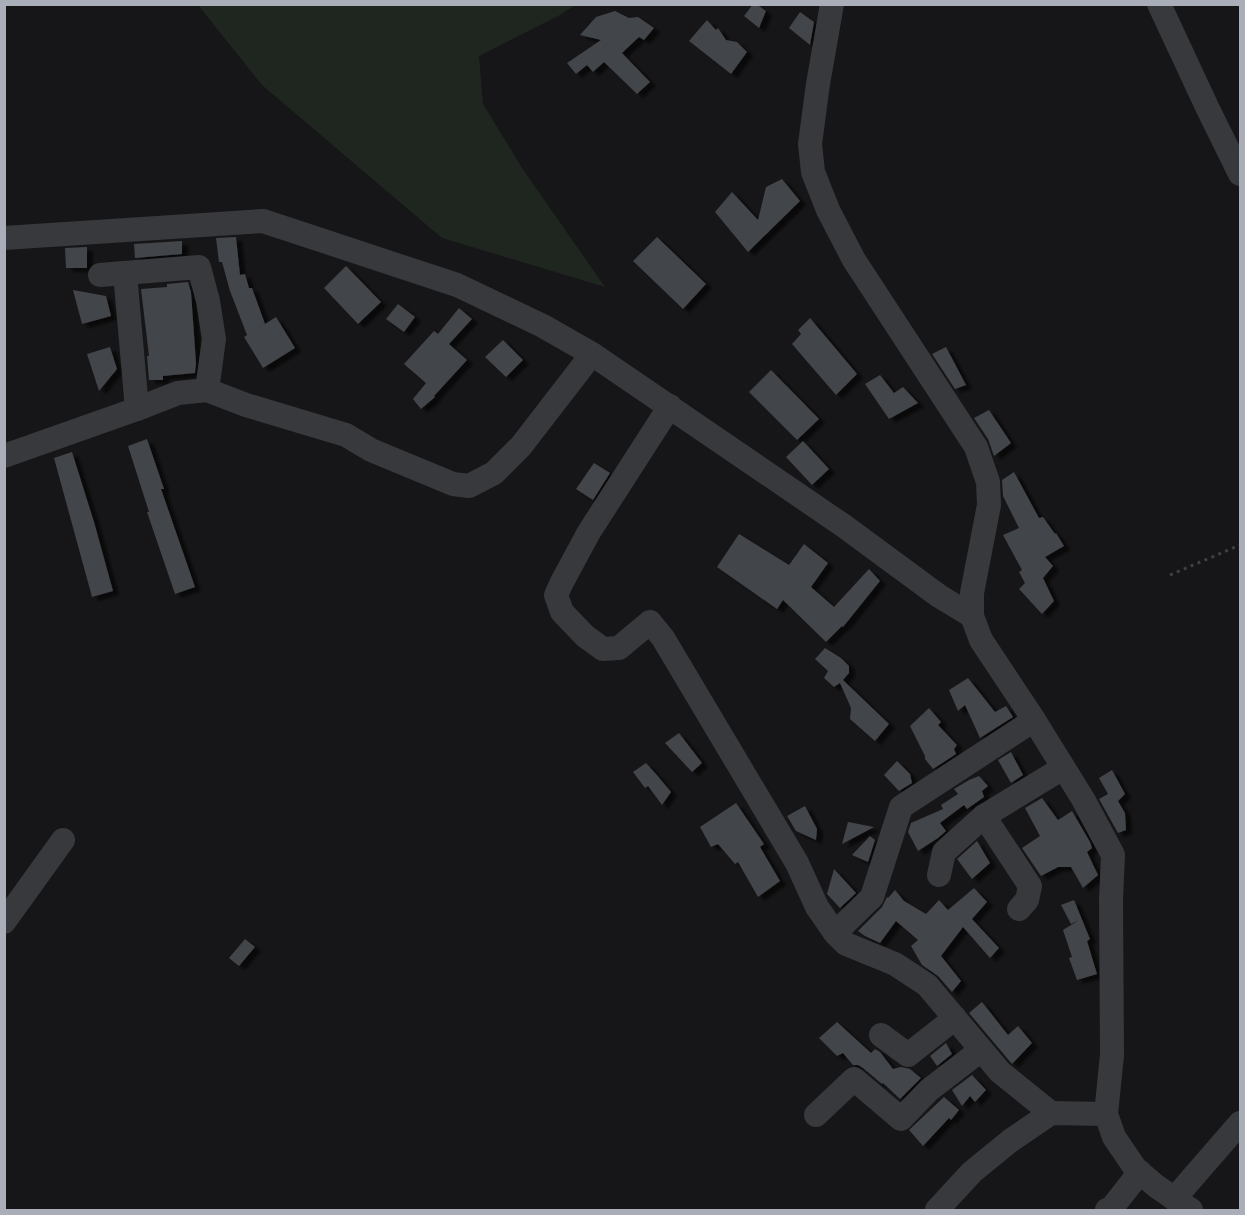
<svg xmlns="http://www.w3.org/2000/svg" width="1245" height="1215" font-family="'Sofia Sans Condensed',sans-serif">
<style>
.green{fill:#1f261f}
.building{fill:#434448;filter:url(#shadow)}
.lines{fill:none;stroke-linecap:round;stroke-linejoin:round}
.path{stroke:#3e4044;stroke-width:3;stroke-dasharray:3 4.5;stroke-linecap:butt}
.minor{stroke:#38393d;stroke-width:24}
</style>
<defs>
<filter id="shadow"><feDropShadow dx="6" dy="4" stdDeviation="1.5" flood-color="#0009"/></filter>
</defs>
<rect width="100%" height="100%" fill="#161618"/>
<!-- green -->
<path class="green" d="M198 5H575L560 15 479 56 483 104 522 168 605 287 442 238 262 85Z"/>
<!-- building -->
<g class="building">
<path d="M753 4H756L766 11 759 28 744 16Z"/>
<path d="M615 11 629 18 638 17 654 28 644 40 639 37 622 53 650 82 637 94 604 62 593 72 587 65 576 74 567 63 601 40 580 35 596 17Z"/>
<path d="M800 12 814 22 810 45 789 28Z"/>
<path d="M707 20 716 30 718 28 726 40 737 42 747 52 731 74 689 41Z"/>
<path d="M782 179 800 201 748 252 715 212 732 192 758 220 766 187Z"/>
<path d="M236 237 240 275 245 274 249 288H252L265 324 276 317 295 348 263 368 244 337 247 335 230 291 222 262H219L216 238Z"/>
<path d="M657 237 706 284 683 309 633 261Z"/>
<path d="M182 241V254L135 258 134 244Z"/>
<path d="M87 247V268H66L65 248Z"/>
<path d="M346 266 381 302 358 324 324 288Z"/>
<path d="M188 282 191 292 196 363 195 373 163 376V380H149L147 356H149L141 289 167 287V284Z"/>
<path d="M73 290 106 296 111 316 82 324Z"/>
<path d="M398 304 415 317 404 332 386 319Z"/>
<path d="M459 308 472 319 449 344 467 360 434 396 435 397 421 409 413 399 426 383 404 364 434 331 438 334Z"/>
<path d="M810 318 857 374 836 395 792 344 801 334 798 330Z"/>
<path d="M503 340 523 360 506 377 485 357Z"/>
<path d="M110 347 117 369 99 391 87 354Z"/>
<path d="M946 347 966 385 955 389 932 354Z"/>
<path d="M771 370 819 419 797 440 749 392Z"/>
<path d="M880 375 894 393 903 387 918 403 889 419 865 384Z"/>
<path d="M989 410 1011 443 994 456 988 439 974 418Z"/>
<path d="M147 439 164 489H161L195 587 175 594 147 512H149L128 446Z"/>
<path d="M803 441 829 469 812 485 786 457Z"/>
<path d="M72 452 94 522 113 591 92 597 54 458Z"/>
<path d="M594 463 610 473 593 500 576 489Z"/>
<path d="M1014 472 1039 518 1043 517 1055 534 1056 533 1064 546 1045 557 1053 566 1043 578 1054 601 1042 614 1019 589 1025 583 1019 572 1022 570 1003 535 1019 528 1003 496 1002 480Z"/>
<path d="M739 534 789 565 804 544 828 563 811 587 834 607 869 569 880 581 843 627 842 626 826 642 783 600 777 609 717 567Z"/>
<path d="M825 648 841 658 849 666V673L843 680 889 724 875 741 850 719 851 708 840 683 834 687 824 678 828 671 815 659Z"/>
<path d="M968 678 995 712 1006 706 1013 717 980 738 965 705 958 711 949 690Z"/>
<path d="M929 708 941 722 938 725 957 745 954 749 956 754 933 769 925 759V756L910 726Z"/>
<path d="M679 733 702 763 692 772 665 743Z"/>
<path d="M1011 752 1023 775 1011 783 998 760Z"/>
<path d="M897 761 910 774 912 783 899 791 884 775Z"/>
<path d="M646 763 656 774 671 792 662 805 648 786 645 788 633 772Z"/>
<path d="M1112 770 1125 794 1118 801 1125 813 1126 830 1118 833 1099 799 1108 794 1099 778Z"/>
<path d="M979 776 988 786 982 791 984 797 967 809 964 805 940 823 946 831 938 838 918 851 908 832 911 823 943 809 941 805 958 794 954 789 969 780Z"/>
<path d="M1042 798 1058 820 1072 811 1090 842 1092 848 1087 852 1098 875 1083 888 1071 867H1058L1041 876 1022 848 1040 836 1025 808Z"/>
<path d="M736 803 764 844 760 847 780 881 758 897 738 862 735 864 718 844 711 847 700 827Z"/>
<path d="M805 806 817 829 816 840 796 831 787 816Z"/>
<path d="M848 822 874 827 842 844Z"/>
<path d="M870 836 875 840 868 862 852 855Z"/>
<path d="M977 841 990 863 972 879 957 859Z"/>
<path d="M834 869 856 893 840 908 827 894Z"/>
<path d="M974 888 987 902 972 919 999 948 990 958 963 927 941 956 961 981 952 992 938 976 922 965 911 946 918 940 896 921 880 943 865 936 858 931 882 907 887 897 888 898 895 890 904 901 926 914 939 900 948 910Z"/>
<path d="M1074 900 1090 939 1087 941 1097 974 1077 980 1069 958 1072 957 1063 930 1079 920 1071 924 1061 905Z"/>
<path d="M245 939 255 947 239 966 229 958Z"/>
<path d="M982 1002 1008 1035 1018 1026 1032 1043 1012 1064 969 1013Z"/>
<path d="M837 1022 871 1053 875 1049 880 1052 893 1069 901 1067 910 1069 921 1078 900 1099 883 1083 882 1084 863 1068 858 1065H853L843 1053 837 1056 819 1038Z"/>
<path d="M946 1043 952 1054 937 1066 930 1056Z"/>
<path d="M972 1075 986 1090 975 1102 970 1096 962 1106 952 1090Z"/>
<path d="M944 1097 959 1110 951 1120 949 1118 923 1146 909 1130Z"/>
</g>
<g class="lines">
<!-- path -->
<path class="path" d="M1170 575 1240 545"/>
<!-- minor -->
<g class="minor">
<path d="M832 4 818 84 810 144 813 172 828 210 854 260 976 447 988 482 989 505 972 593V616L981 640 1034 720 1083 799 1113 855 1111 900 1112 1055 1106 1114 1114 1137 1135 1168 1156 1186 1191 1210"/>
<path d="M1159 4 1207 107 1240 174"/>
<path d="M4 238 263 221 457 285 543 326 592 354 844 526 939 596 972 616"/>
<path d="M125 273 137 409"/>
<path d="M100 275 199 267 208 301 214 339 207 390"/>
<path d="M670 406 589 532 562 582 556 595 562 612 585 636 603 649 619 648 650 622 663 638 797 863 817 907 835 933 846 944 895 964 927 985 1000 1072 1051 1113"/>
<path d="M4 456 137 409 178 393 207 390 246 405 346 435 371 450 453 484 469 486 494 473 521 446 592 354"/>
<path d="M984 816 1030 886 1027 900 1019 909"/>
<path d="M939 875 944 852 984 816 1063 768"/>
<path d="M4 922 63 840"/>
<path d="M835 933 872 897 901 807 1034 720"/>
<path d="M881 1035 908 1055 955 1018"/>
<path d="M816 1115 854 1079 901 1119 929 1090 981 1050"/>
<path d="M1174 1199 1240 1123"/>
<path d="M937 1210 972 1172 1010 1141 1051 1113 1106 1114"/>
<path d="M1107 1210 1111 1209 1140 1172"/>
</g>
</g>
<!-- border -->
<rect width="1245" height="1215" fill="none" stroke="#a9aeb8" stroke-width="12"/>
</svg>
